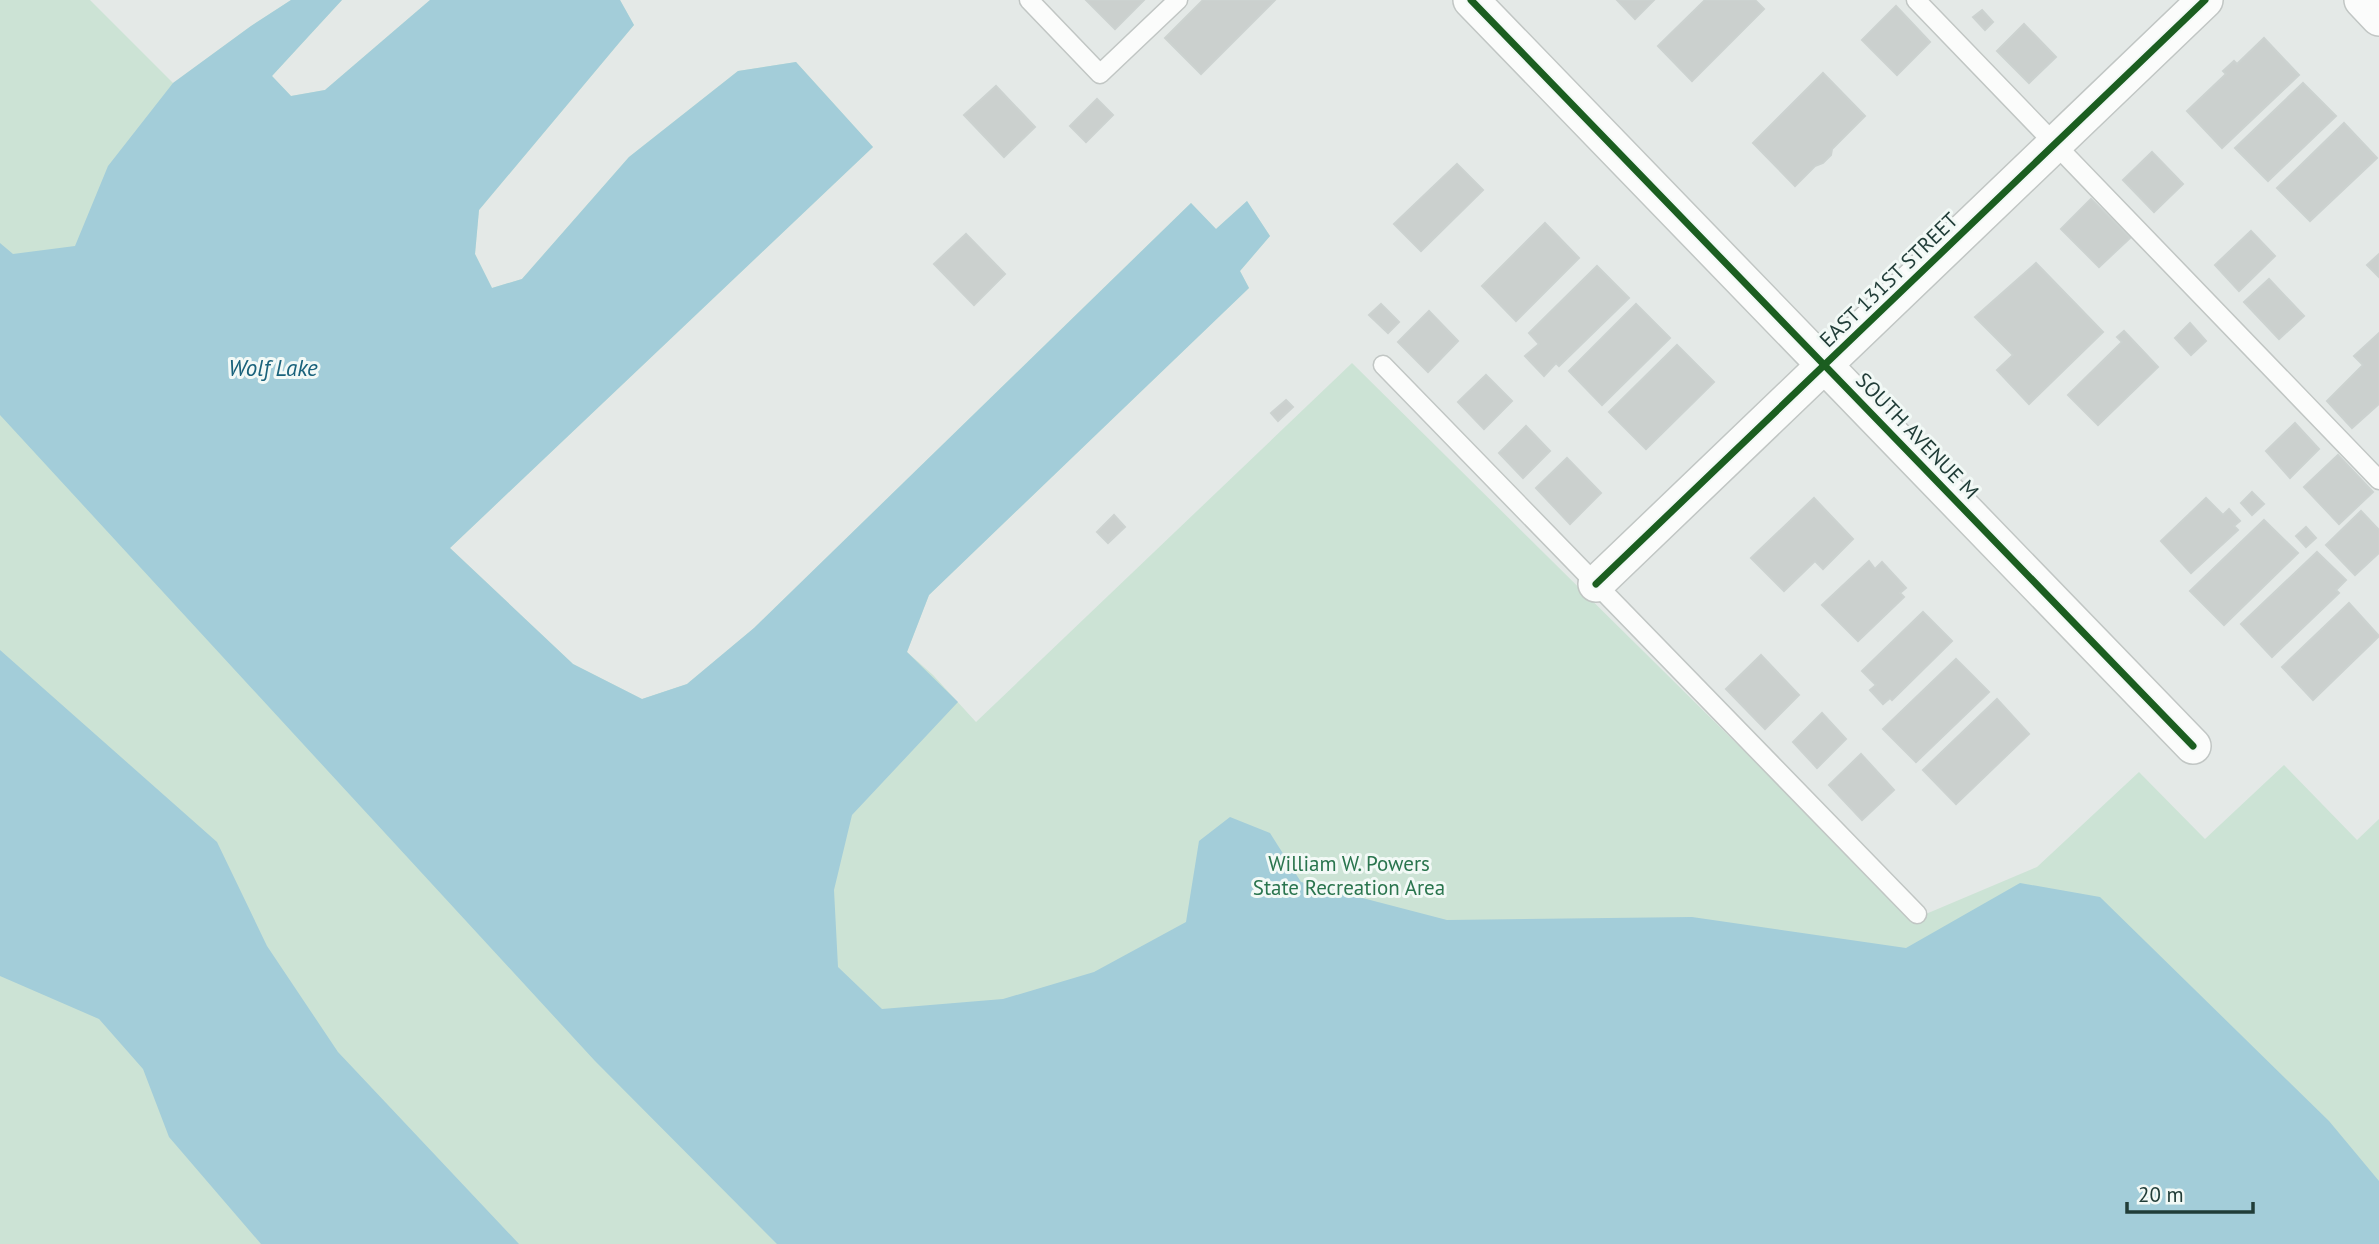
<svg xmlns="http://www.w3.org/2000/svg" width="2379" height="1244" font-family="'PT Sans',sans-serif">
<style>
.green{fill:#cce3d5}
.water{fill:#a3cdd9}
.building{fill:#cbd0ce;stroke:#ccd2d0;stroke-width:2}
.lines{fill:none;stroke-linecap:round;stroke-linejoin:round}
.service-casing{stroke:#c1c6c4;stroke-width:21}
.minor-casing{stroke:#c1c6c4;stroke-width:38}
.service{stroke:#fbfcfb;stroke-width:18}
.minor{stroke:#fbfcfb;stroke-width:35}
.cycleway-casing{stroke:#f2f9f6;stroke-width:11}
.cycleway{stroke:#1b5e20;stroke-width:7}
.labels{text-anchor:middle;stroke-width:6;stroke-linejoin:round;paint-order:stroke}
.street-label{font-size:21px;fill:#213d38;stroke:#f2f9f6}
.park-label{font-size:21px;fill:#2a754e;stroke:#f2f9f6}
.water-label{font-size:23px;font-style:italic;fill:#19627b;stroke:#f2f9f6}
</style>
<rect width="100%" height="100%" fill="#e4e9e7"/>
<!-- green -->
<path class="green" d="M0 0H90L173 83 251 26 291 0H342L272 76 291 96 325 90 430 0H620L634 25 479 210 475 254 492 288 522 279 629 157 738 71 796 62 873 147 450 548 573 664 642 699 687 684 754 628 1191 203 1216 229 1247 201 1270 236 1240 271 1249 288 929 595 907 652 933 675 976 722 1352 363 1914 919 2037 867 2139 772 2205 839 2284 765 2357 840 2379 819V1244H0Z"/>
<!-- water -->
<g class="water">
<path d="M291 0H342L272 76 291 96 325 90 430 0H620L634 25 479 210 475 254 492 288 522 279 629 157 738 71 796 62 873 147 450 548 573 664 642 699 687 684 754 628 1191 203 1216 229 1247 201 1270 236 1240 271 1249 288 929 595 907 652 958 702 852 815 834 890 838 967 882 1009 1003 999 1094 972 1186 922 1199 841 1230 817 1270 833 1301 882 1447 920 1692 917 1906 948 2020 883 2100 897 2329 1121 2379 1181V1244H777L595 1061 0 415V243L13 254 75 246 108 166 173 83 251 26Z"/>
<path d="M0 650 217 842 267 946 338 1052 519 1244H261L169 1137 143 1069 99 1019 0 976Z"/>
</g>
<!-- building -->
<g class="building">
<path d="M1086 0H1144L1115 29Z"/>
<path d="M1203 0H1275L1201 74 1165 38Z"/>
<path d="M1617 0H1654L1635 19Z"/>
<path d="M1705 0H1755L1764 9 1692 81 1658 46Z"/>
<path d="M1896 6 1930 42 1897 75 1862 40Z"/>
<path d="M1982 10 1993 22 1985 30 1973 17Z"/>
<path d="M2024 24 2056 57 2029 83 1997 51Z"/>
<path d="M2264 38 2299 75 2222 148 2187 111 2226 74 2223 71 2234 61 2237 64Z"/>
<path d="M1823 73 1865 116 1832 149 1831 155 1823 163 1815 166 1795 186 1753 143Z"/>
<path d="M2303 83 2336 116 2268 181 2235 148Z"/>
<path d="M996 86 1035 127 1004 157 964 115Z"/>
<path d="M1097 99 1113 115 1086 142 1070 126Z"/>
<path d="M2344 123 2377 158 2310 221 2277 188Z"/>
<path d="M2152 152 2183 184 2154 212 2123 180Z"/>
<path d="M1457 164 1483 190 1421 251 1394 224Z"/>
<path d="M2091 199 2130 238 2099 267 2061 229Z"/>
<path d="M1545 223 1579 258 1516 321 1482 286Z"/>
<path d="M2251 231 2275 256 2239 291 2215 265Z"/>
<path d="M966 234 1005 274 974 305 934 264Z"/>
<path d="M2379 254V277L2367 265Z"/>
<path d="M2036 263 2103 332 2029 404 1997 370 2013 355 1975 317Z"/>
<path d="M1597 266 1629 298 1559 366 1556 363 1544 376 1525 356 1539 344 1529 333Z"/>
<path d="M2269 279 2304 316 2279 339 2244 302Z"/>
<path d="M1381 304 1399 322 1388 333 1369 315Z"/>
<path d="M1636 304 1670 338 1602 405 1569 371Z"/>
<path d="M1429 311 1458 341 1428 372 1398 342Z"/>
<path d="M2190 323 2206 341 2191 355 2175 338Z"/>
<path d="M2124 331 2158 367 2098 425 2068 395 2122 342 2117 337Z"/>
<path d="M2379 333V404L2352 428 2327 401 2363 365 2354 356Z"/>
<path d="M1677 345 1714 382 1646 449 1609 412Z"/>
<path d="M1486 375 1512 401 1484 429 1458 402Z"/>
<path d="M1286 400 1293 407 1278 421 1271 413Z"/>
<path d="M2295 423 2319 449 2290 478 2266 451Z"/>
<path d="M1526 426 1550 451 1523 478 1499 453Z"/>
<path d="M2338 455 2373 492 2339 524 2304 487Z"/>
<path d="M1567 458 1601 493 1570 524 1536 488Z"/>
<path d="M2252 492 2264 504 2252 515 2241 503Z"/>
<path d="M1814 498 1853 539 1823 569 1815 561 1784 591 1751 558Z"/>
<path d="M2206 498 2223 515 2229 509 2240 521 2234 526 2238 530 2191 573 2161 541Z"/>
<path d="M2361 511 2379 530V553L2355 575 2326 545Z"/>
<path d="M1114 515 1125 527 1108 543 1097 532Z"/>
<path d="M2264 520 2298 553 2224 625 2190 591Z"/>
<path d="M2306 527 2316 538 2306 547 2296 536Z"/>
<path d="M2317 552 2346 580 2336 590 2339 593 2272 657 2241 624Z"/>
<path d="M1869 561 1875 569 1882 562 1906 588 1900 593 1904 597 1858 641 1822 605Z"/>
<path d="M2349 603 2379 636 2313 700 2282 667Z"/>
<path d="M1923 612 1952 641 1892 700 1890 698 1883 704 1870 690 1876 685 1862 671Z"/>
<path d="M1761 655 1799 695 1765 729 1726 689Z"/>
<path d="M1956 659 1989 692 1916 762 1883 729Z"/>
<path d="M1997 699 2029 734 1956 804 1923 770Z"/>
<path d="M1822 713 1846 739 1817 768 1793 742Z"/>
<path d="M1861 754 1894 790 1862 820 1829 785Z"/>
</g>
<g class="lines">
<defs>
<g id="service">
<path d="M1029 0 1100 74 1178 0"/>
<path d="M1916 0 2379 480"/>
<path d="M1383 365 1917 914"/>
</g>
<g id="minor">
<path d="M1471 0 2193 746"/>
<path d="M2362 0 2379 18"/>
<path d="M1596 584 2205 0"/>
</g>
</defs>
<!-- service casing -->
<use href="#service" class="service-casing"/>
<!-- minor casing -->
<use href="#minor" class="minor-casing"/>
<!-- service -->
<use href="#service" class="service"/>
<!-- minor -->
<use href="#minor" class="minor"/>
<defs>
<g id="cycleway">
<path d="M1471 0 2193 746"/>
<path d="M1596 584 2205 0"/>
</g>
</defs>
<!-- cycleway casing -->
<use href="#cycleway" class="cycleway-casing"/>
<!-- cycleway -->
<use href="#cycleway" class="cycleway"/>
</g>
<g class="labels">
<!-- street labels -->
<g class="street-label">
<text transform="translate(1889 280) rotate(-44)" y="7">EAST 131ST STREET</text>
<text transform="translate(1917 436) rotate(46)" y="7">SOUTH AVENUE M</text>
</g>
<!-- park labels -->
<g class="park-label">
<text x="1349" y="871">William W. Powers<tspan x="1349" dy="24">State Recreation Area</tspan></text>
</g>
<!-- water labels -->
<g class="water-label">
<text x="273" y="376">Wolf Lake</text>
</g>
</g>
<!-- scale -->
<path d="M2127 1202v10h126v-10" fill="none" stroke="#213d38" stroke-width="3.5"/>
<text x="2138" y="1202" font-size="21" fill="#213d38" stroke="#f2f9f6" stroke-width="5" paint-order="stroke">20 m</text>
</svg>
